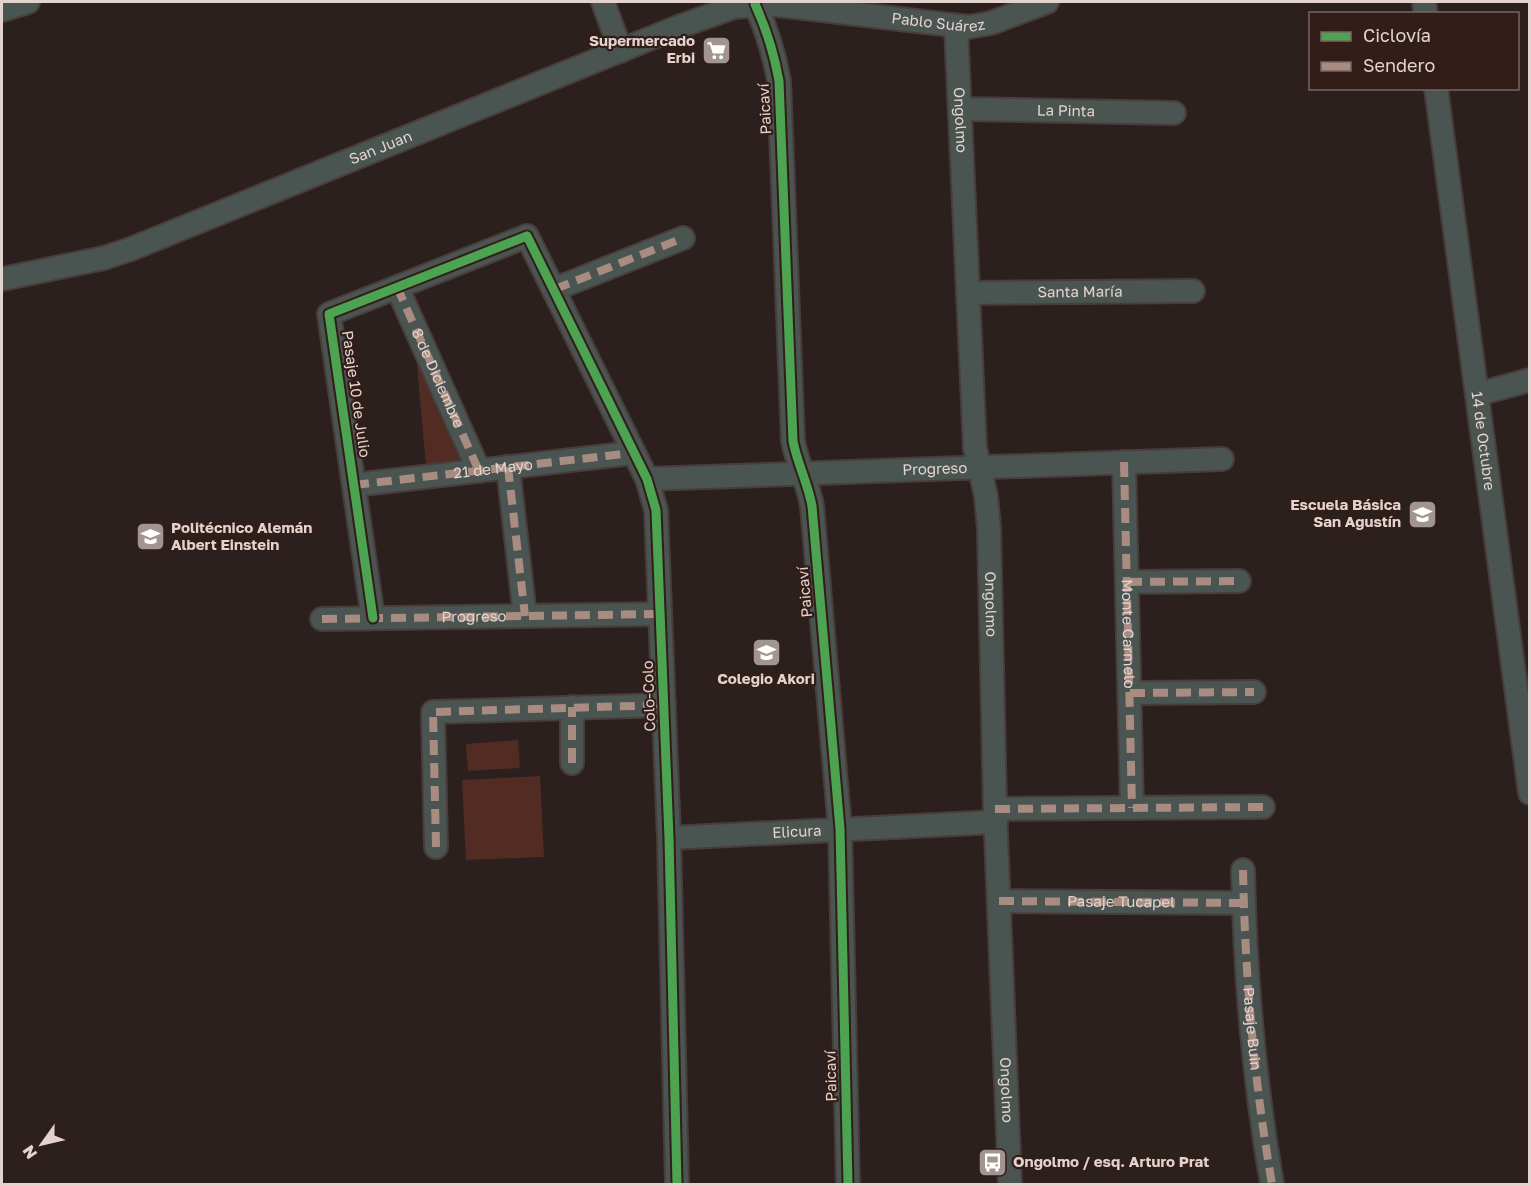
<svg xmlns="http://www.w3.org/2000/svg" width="1531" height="1186" font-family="'Golos Text',sans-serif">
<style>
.green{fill:#522b23}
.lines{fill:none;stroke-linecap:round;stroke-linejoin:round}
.street-casing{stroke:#483d3b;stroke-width:26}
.street{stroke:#4a5450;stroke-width:22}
.quiet{stroke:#a88b81;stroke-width:8;stroke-dasharray:15 8;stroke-linecap:butt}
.cycleway-casing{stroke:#321d18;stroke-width:13}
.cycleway{stroke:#4ca352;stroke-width:9}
.labels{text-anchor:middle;stroke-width:4.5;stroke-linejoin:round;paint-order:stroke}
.street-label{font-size:15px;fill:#e2d3cf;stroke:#321d18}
.poi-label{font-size:15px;font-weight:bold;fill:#e2d3cf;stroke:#321d18;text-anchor:end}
</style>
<rect width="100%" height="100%" fill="#2c201e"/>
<!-- green -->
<g class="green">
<path d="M415 344 460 461 426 465Z"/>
<path d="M518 740 520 768 468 771 466 744Z"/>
<path d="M540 776 544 857 466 860 462 780Z"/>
</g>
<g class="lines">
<defs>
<g id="street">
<path d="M603 2 621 51"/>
<path d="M1424 2 1426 14"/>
<path d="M755 4C767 30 774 53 779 81L793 441C797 463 808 483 812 506L840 829 848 1184"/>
<path d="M2 10 28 2"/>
<path id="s1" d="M956 26 975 448 986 496 989 528 995 809 1010 1184"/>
<path id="s2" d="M1436 88 1530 793"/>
<path id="s3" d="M960 109 1174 113"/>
<path id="s4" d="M2 279 104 258 131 249 681 26 734 7 769 4 969 27 991 23 1047 2"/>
<path id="s5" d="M397 287 479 471"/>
<path d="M555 289 683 238"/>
<path id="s6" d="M968 293 1193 291"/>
<path d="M1478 394 1530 380"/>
<path d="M1124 462 1132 808"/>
<path d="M508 467 525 616"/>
<path id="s7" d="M647 479 1222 459"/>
<path d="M354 485 632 453"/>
<path d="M1127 582 1239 581"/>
<path d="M373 618 329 314 527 236 647 479 656 510 669 838 677 1184"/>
<path d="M322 619 660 614"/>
<path d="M1130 693 1254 692"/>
<path d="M572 763V707"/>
<path d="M995 809 1263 807"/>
<path id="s8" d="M669 838 996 822"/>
<path d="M436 847 433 712 664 705"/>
<path id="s9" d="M1243 870C1245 976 1254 1081 1272 1184"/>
<path d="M999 901 1244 903"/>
</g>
</defs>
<!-- street casing -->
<use href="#street" class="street-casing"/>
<!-- street -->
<use href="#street" class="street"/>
<!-- quiet -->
<g class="quiet">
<path d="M397 287 479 471"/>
<path d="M555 289 683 238"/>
<path id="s10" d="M1124 462 1132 808"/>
<path d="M508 467 525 616"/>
<path id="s11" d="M354 485 632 453"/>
<path d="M1127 582 1239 581"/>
<path id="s12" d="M322 619 660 614"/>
<path d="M1130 693 1254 692"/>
<path d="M572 763V707"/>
<path d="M995 809 1263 807"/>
<path d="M436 847 433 712 664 705"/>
<path d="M1243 870C1245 976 1254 1081 1272 1184"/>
<path id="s13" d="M999 901 1244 903"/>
</g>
<defs>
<g id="cycleway">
<path d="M755 4C767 30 774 53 779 81L793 441C797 463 808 483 812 506L840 829 848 1184"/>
<path d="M373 618 329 314 527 236 647 479 656 510 669 838 677 1184"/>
</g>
</defs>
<!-- cycleway casing -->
<use href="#cycleway" class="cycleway-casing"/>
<!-- cycleway -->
<use href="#cycleway" class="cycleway"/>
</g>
<!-- icons -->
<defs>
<symbol id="supermarket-square" viewBox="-11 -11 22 22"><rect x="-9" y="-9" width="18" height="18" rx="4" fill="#a29491" stroke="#321d18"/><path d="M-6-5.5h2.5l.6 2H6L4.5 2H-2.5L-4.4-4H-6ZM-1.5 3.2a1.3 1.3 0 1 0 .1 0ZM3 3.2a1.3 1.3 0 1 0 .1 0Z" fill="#fff"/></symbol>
<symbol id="school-square" viewBox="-11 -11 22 22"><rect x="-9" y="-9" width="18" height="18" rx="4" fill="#a29491" stroke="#321d18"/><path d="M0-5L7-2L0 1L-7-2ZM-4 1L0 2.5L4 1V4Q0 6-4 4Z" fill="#fff"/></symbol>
<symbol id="bus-square" viewBox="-11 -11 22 22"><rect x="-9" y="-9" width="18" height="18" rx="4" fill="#a29491" stroke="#321d18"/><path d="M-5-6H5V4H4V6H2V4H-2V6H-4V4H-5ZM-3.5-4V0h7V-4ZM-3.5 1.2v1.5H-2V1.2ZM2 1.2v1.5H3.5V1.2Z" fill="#fff"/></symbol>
</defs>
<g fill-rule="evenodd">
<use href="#supermarket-square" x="700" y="34" width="33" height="33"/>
<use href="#school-square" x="1406" y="498" width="33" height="33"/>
<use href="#school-square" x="134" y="520" width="33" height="33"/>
<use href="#school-square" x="750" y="636" width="33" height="33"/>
<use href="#bus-square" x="976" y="1146" width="33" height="33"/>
</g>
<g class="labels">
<!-- street labels -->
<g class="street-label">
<text dy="5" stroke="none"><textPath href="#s4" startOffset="988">Pablo Suárez</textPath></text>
<text transform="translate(765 109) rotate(-93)" y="5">Paicaví</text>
<text dy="5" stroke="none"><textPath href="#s3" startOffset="106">La Pinta</textPath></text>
<text dy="5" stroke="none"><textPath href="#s1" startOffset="94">Ongolmo</textPath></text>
<text dy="5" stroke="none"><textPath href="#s4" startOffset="402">San Juan</textPath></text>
<text dy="5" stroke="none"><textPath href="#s6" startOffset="112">Santa María</textPath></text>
<text dy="5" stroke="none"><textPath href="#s5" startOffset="100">8 de Diciembre</textPath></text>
<text transform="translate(356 394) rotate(82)" y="5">Pasaje 10 de Julio</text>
<text dy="5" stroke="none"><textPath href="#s2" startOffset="356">14 de Octubre</textPath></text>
<text dy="5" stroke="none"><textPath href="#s7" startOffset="288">Progreso</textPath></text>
<text dy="5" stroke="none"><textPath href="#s11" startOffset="140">21 de Mayo</textPath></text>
<text transform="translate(805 592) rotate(-95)" y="5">Paicaví</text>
<text dy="5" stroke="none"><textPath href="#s1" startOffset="580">Ongolmo</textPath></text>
<text dy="5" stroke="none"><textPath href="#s12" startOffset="152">Progreso</textPath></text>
<text dy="5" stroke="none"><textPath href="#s10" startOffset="172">Monte Carmelo</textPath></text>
<text transform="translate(649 696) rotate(-92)" y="5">Colo-Colo</text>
<text dy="5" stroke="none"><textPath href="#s8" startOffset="128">Elicura</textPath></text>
<text dy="5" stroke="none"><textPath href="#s13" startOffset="122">Pasaje Tucapel</textPath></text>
<text dy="5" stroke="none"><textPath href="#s9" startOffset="159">Pasaje Buin</textPath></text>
<text transform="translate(831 1076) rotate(-91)" y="5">Paicaví</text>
<text dy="5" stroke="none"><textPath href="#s1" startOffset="1066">Ongolmo</textPath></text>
</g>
<!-- poi labels -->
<g class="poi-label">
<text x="695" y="46">Supermercado<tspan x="695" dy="17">Erbi</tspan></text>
<text x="1401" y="510">Escuela Básica<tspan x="1401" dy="17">San Agustín</tspan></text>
<text x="171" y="533" text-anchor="start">Politécnico Alemán<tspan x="171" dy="17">Albert Einstein</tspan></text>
<text x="766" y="684" text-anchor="middle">Colegio Akori</text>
<text x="1013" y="1167" text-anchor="start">Ongolmo / esq. Arturo Prat</text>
</g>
</g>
<!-- border -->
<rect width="1531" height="1186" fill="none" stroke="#e2d3cf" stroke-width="6"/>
<!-- legend -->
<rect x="1309" y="12" width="210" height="78" fill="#321d18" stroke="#786661" stroke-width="1.5"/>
<rect x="1321" y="32" width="30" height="9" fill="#4ca352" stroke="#786661" stroke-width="1.5"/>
<text x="1363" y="42" font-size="18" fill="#e2d3cf">Ciclovía</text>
<rect x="1321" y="62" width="30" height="9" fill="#a88b81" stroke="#786661" stroke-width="1.5"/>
<text x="1363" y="72" font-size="18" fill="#e2d3cf">Sendero</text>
<!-- north arrow -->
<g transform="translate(42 1144) rotate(236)" stroke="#321d18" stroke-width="4.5" paint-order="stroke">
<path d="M0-4.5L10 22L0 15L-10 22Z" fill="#e2d3cf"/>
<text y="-9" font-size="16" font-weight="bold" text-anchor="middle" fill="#e2d3cf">N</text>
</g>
</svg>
